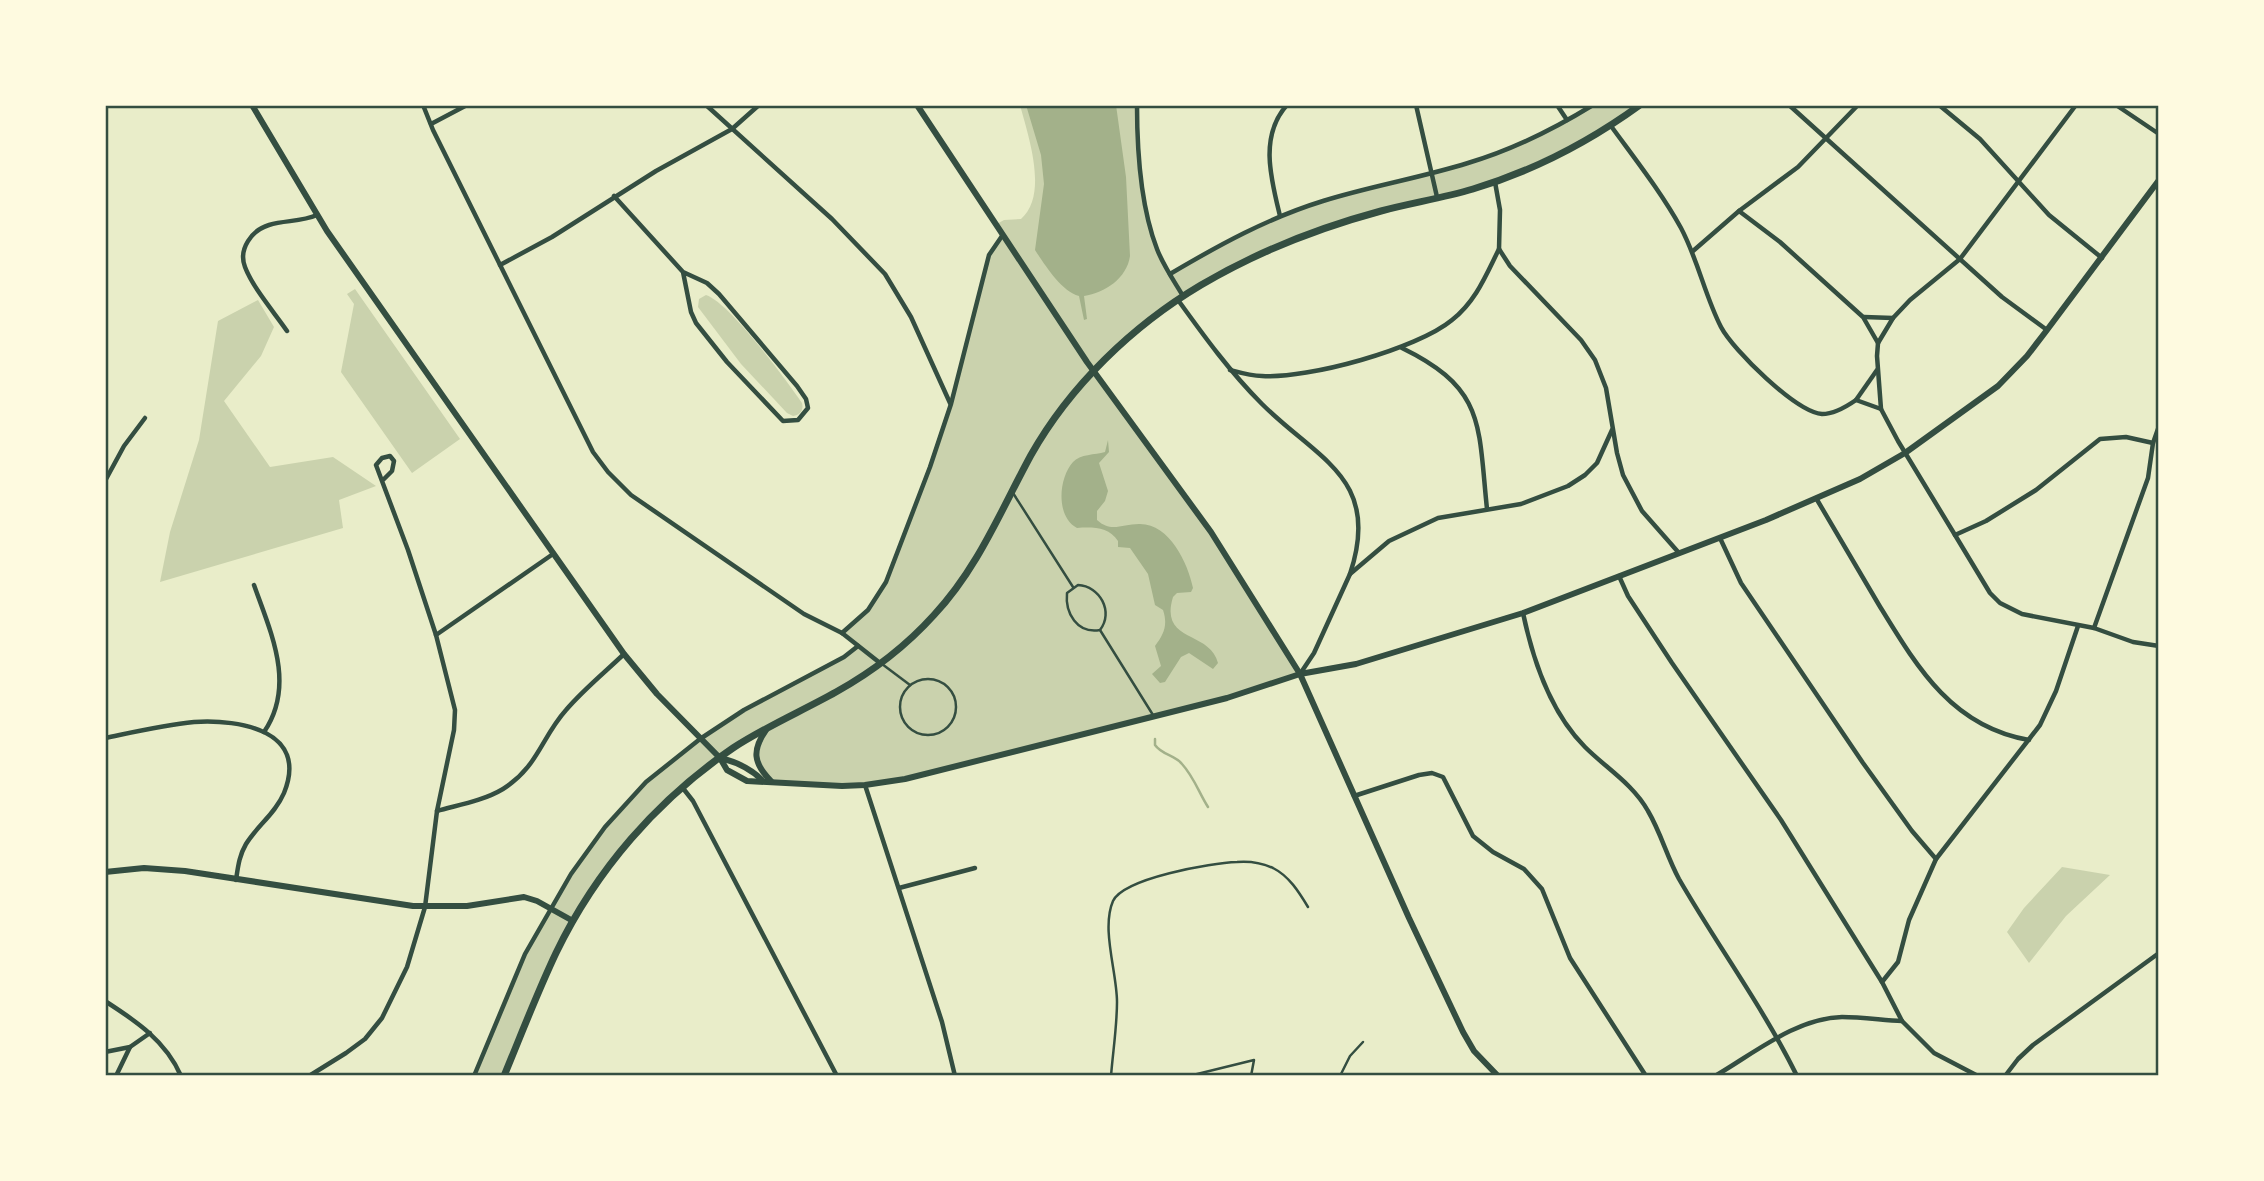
<svg xmlns="http://www.w3.org/2000/svg" width="2264" height="1181" font-family="'Roboto Condensed',sans-serif">
<style>
.green{fill:#cad2ad}
.water{fill:#a3b18a}
.lines{fill:none;stroke-linecap:round;stroke-linejoin:round}
.stream{stroke:#a3b18a;stroke-width:2.5}
.service{stroke:#344e41;stroke-width:2.5}
.minor{stroke:#344e41;stroke-width:4.5}
.tertiary{stroke:#344e41;stroke-width:6}
.secondary{stroke:#344e41;stroke-width:6}
.primary{stroke:#344e41;stroke-width:7}
.neatline{fill:none;stroke:#344e41;stroke-width:2.5}
</style>
<rect width="100%" height="100%" fill="#e9edc9"/>
<!-- green -->
<g class="green">
<path d="M1020 105H1137L1142 179 1153 238 1170 274 1217 246 1320 202 1470 163 1537 136 1593 105H1640L1611 126 1495 182 1291 240 1183 296 1093 371 1211 532 1300 674 1227 698 979 760 865 785 772 782 756 758 764 731 720 758 635 833 567 932 504 1076H474L525 954 591 844 646 782 714 729 830 665 858 646 842 633 868 610 886 582 951 404 989 255 1002 236 995 225 1004 220 1021 219C1049 195 1028 135 1020 105Z"/>
<path d="M355 289 460 439 412 473 341 372 354 304 347 294Z"/>
<path d="M706 295C730 303 786 380 802 403 804 410 800 415 793 416L787 413 741 364 698 307 699 299Z"/>
<path d="M258 300 274 327 261 356 224 401 270 467 333 457 376 486 339 500 343 528 160 582 170 532 199 440 218 321Z"/>
<path d="M2062 867 2110 875 2066 916 2029 963 2007 932 2024 908Z"/>
</g>
<!-- water -->
<g class="water">
<path d="M1026 105H1116L1126 177 1130 256C1127 278 1105 293 1084 296L1087 319 1084 320 1079 296C1061 291 1045 265 1035 250L1044 184 1041 155Z"/>
<path d="M1108 440 1109 452 1099 463 1108 491 1105 501 1097 511V520C1111 533 1122 524 1139 524 1169 523 1188 563 1193 588L1191 592 1177 593 1173 597C1159 643 1210 630 1218 663L1213 669 1189 653 1181 657 1165 682 1160 683 1152 674 1161 666 1155 646C1164 634 1168 625 1163 610L1155 605 1148 574 1130 548 1118 547V541C1109 527 1093 527 1077 528 1056 517 1058 479 1073 462 1080 454 1095 455 1105 452Z"/>
</g>
<g class="lines">
<!-- stream -->
<path class="stream" d="M1155 739V745C1162 755 1175 755 1182 764 1194 777 1199 793 1208 807"/>
<!-- service -->
<g class="service">
<path d="M1013 493 1073 587"/>
<path d="M1078 585C1100 586 1114 612 1100 630 1077 634 1065 613 1067 593Z"/>
<path d="M1100 630 1153 715"/>
<path d="M882 664 910 685"/>
<circle cx="928" cy="707" r="28"/>
<path d="M1111 1076C1113 1051 1117 1026 1117 1002 1117 972 1101 929 1113 901 1124 878 1211 863 1237 862 1249 861 1262 863 1273 868 1289 876 1299 892 1308 907"/>
<path d="M1189 1076 1254 1060 1251 1076"/>
<path d="M1340 1076 1350 1056 1363 1042"/>
</g>
<!-- minor -->
<g class="minor">
<path d="M423 105 433 130 593 452 608 472 631 495 804 614 842 633 880 663"/>
<path d="M706 105 832 219 885 274 911 317 950 403"/>
<path d="M1137 105C1137 151 1140 205 1157 249 1163 265 1174 281 1183 296"/>
<path d="M1416 105 1437 197"/>
<path d="M1557 105 1567 120"/>
<path d="M1789 105 2002 297 2047 330"/>
<path d="M1939 105 1980 139 2049 215 2102 258"/>
<path d="M2116 105 2159 134"/>
<path d="M431 124 467 105"/>
<path d="M1611 126C1635 159 1661 192 1681 228 1698 260 1705 296 1721 327 1733 350 1796 412 1822 414 1834 414 1846 407 1856 400L1881 409 1898 441 1955 535 1990 593 2000 603 2022 614 2094 628 2133 642 2159 646"/>
<path d="M1495 182 1500 210 1499 249 1510 266 1581 340 1595 360 1606 388 1617 453 1623 475 1642 511 1679 553"/>
<path d="M614 196 683 272 691 312 696 323 727 362 783 421 798 420 808 408 806 399 797 386 719 294 707 283 683 272"/>
<path d="M1739 211 1780 242 1863 317 1878 343"/>
<path d="M1280 216C1271 179 1259 136 1287 105"/>
<path d="M1693 251 1739 211 1798 167 1858 105"/>
<path d="M500 265 552 237 656 171 732 129 759 105"/>
<path d="M1170 274C1219 245 1268 218 1323 201 1371 186 1420 178 1468 163 1512 150 1554 129 1593 105"/>
<path d="M1178 300C1204 336 1230 372 1262 404 1318 460 1382 478 1350 574"/>
<path d="M1864 317 1893 318"/>
<path d="M287 331C274 312 253 288 245 267 238 249 252 230 269 225 285 220 301 222 317 215"/>
<path d="M1402 348C1486 389 1478 425 1487 509"/>
<path d="M1230 370C1241 373 1251 376 1262 376 1308 379 1417 349 1452 320 1476 301 1486 275 1499 249"/>
<path d="M1856 400 1877 370"/>
<path d="M1881 409 1877 356 1878 343 1893 318 1910 300 1960 259 2076 105"/>
<path d="M105 481 124 446 145 418"/>
<path d="M1816 498C1837 534 1858 570 1879 605 1917 667 1952 727 2029 740"/>
<path d="M1955 535 1986 521 2036 490 2100 439 2126 437 2153 443"/>
<path d="M1720 538 1741 583 1863 763 1912 831 1936 859"/>
<path d="M1619 576 1628 596 1672 663 1781 820 1882 982 1902 1021 1934 1053 1978 1076"/>
<path d="M254 585C271 633 296 685 264 732"/>
<path d="M1523 613C1533 661 1550 712 1585 747 1606 768 1633 784 1648 811 1661 833 1667 857 1679 879 1717 945 1763 1007 1797 1076"/>
<path d="M2094 628 2148 478 2153 443 2159 426"/>
<path d="M842 633 868 610 886 582 930 467 951 404 989 255 1002 236"/>
<path d="M436 635 553 554"/>
<path d="M1300 674 1314 653 1350 574 1389 541 1438 518 1521 504 1568 486 1585 475 1597 463 1612 430"/>
<path d="M105 738C134 732 164 725 194 722 241 719 309 731 284 793 275 814 257 826 246 844 239 856 238 867 236 880"/>
<path d="M865 785 942 1022 955 1076"/>
<path d="M682 787 693 801 837 1076"/>
<path d="M1354 796 1419 775 1432 773 1443 777 1473 836 1493 852 1524 869 1542 889 1570 958 1646 1076"/>
<path d="M437 811C458 805 483 801 503 789 538 767 541 738 566 710 583 690 604 673 624 654"/>
<path d="M899 888 975 868"/>
<path d="M1882 982 1898 962 1909 920 1936 859 2040 725 2056 691 2078 626"/>
<path d="M105 1001C136 1021 166 1041 181 1076"/>
<path d="M105 1052 130 1047 150 1033"/>
<path d="M116 1076 130 1047"/>
<path d="M309 1076 346 1053 365 1039 382 1018 407 967 425 907 437 811 454 730 455 710 436 635 408 550 382 481 392 471 394 461 390 456 382 458 376 465 382 481"/>
<path d="M474 1076 525 954 571 874 605 827 646 782 700 739 744 710 844 657 858 646"/>
<path d="M1715 1076C1753 1054 1796 1018 1842 1017 1862 1017 1882 1020 1902 1021"/>
<path d="M2005 1076 2018 1059 2033 1045 2159 953"/>
</g>
<!-- tertiary -->
<g class="tertiary">
<path d="M252 105 327 231 624 654 657 694 720 758 727 770 747 781 842 786 865 785 905 779 1227 698 1300 674 1356 664 1523 613 1766 520 1860 479 1905 453 1998 386 2027 356 2047 330 2159 180"/>
<path d="M766 730C752 750 753 763 771 781"/>
<path d="M720 758C737 762 750 768 762 780"/>
<path d="M105 872 144 868 185 871 413 906H467L524 897 537 901 573 921"/>
</g>
<!-- secondary -->
<path class="secondary" d="M917 105 1087 362 1211 532 1300 674 1409 918 1463 1032 1474 1051 1498 1076"/>
<!-- primary -->
<path class="primary" d="M504 1076C521 1035 537 993 556 953 596 870 657 800 733 748 765 727 802 711 836 692 872 672 906 646 934 615 978 568 1001 510 1031 455 1070 386 1132 326 1201 285 1257 252 1318 228 1381 211 1411 203 1443 198 1473 189 1533 171 1589 142 1640 105"/>
</g>
<!-- border -->
<rect width="2264" height="1181" fill="none" stroke="#fefae0" stroke-width="214"/>
<rect x="107" y="107" width="2050" height="967" class="neatline"/>
</svg>
